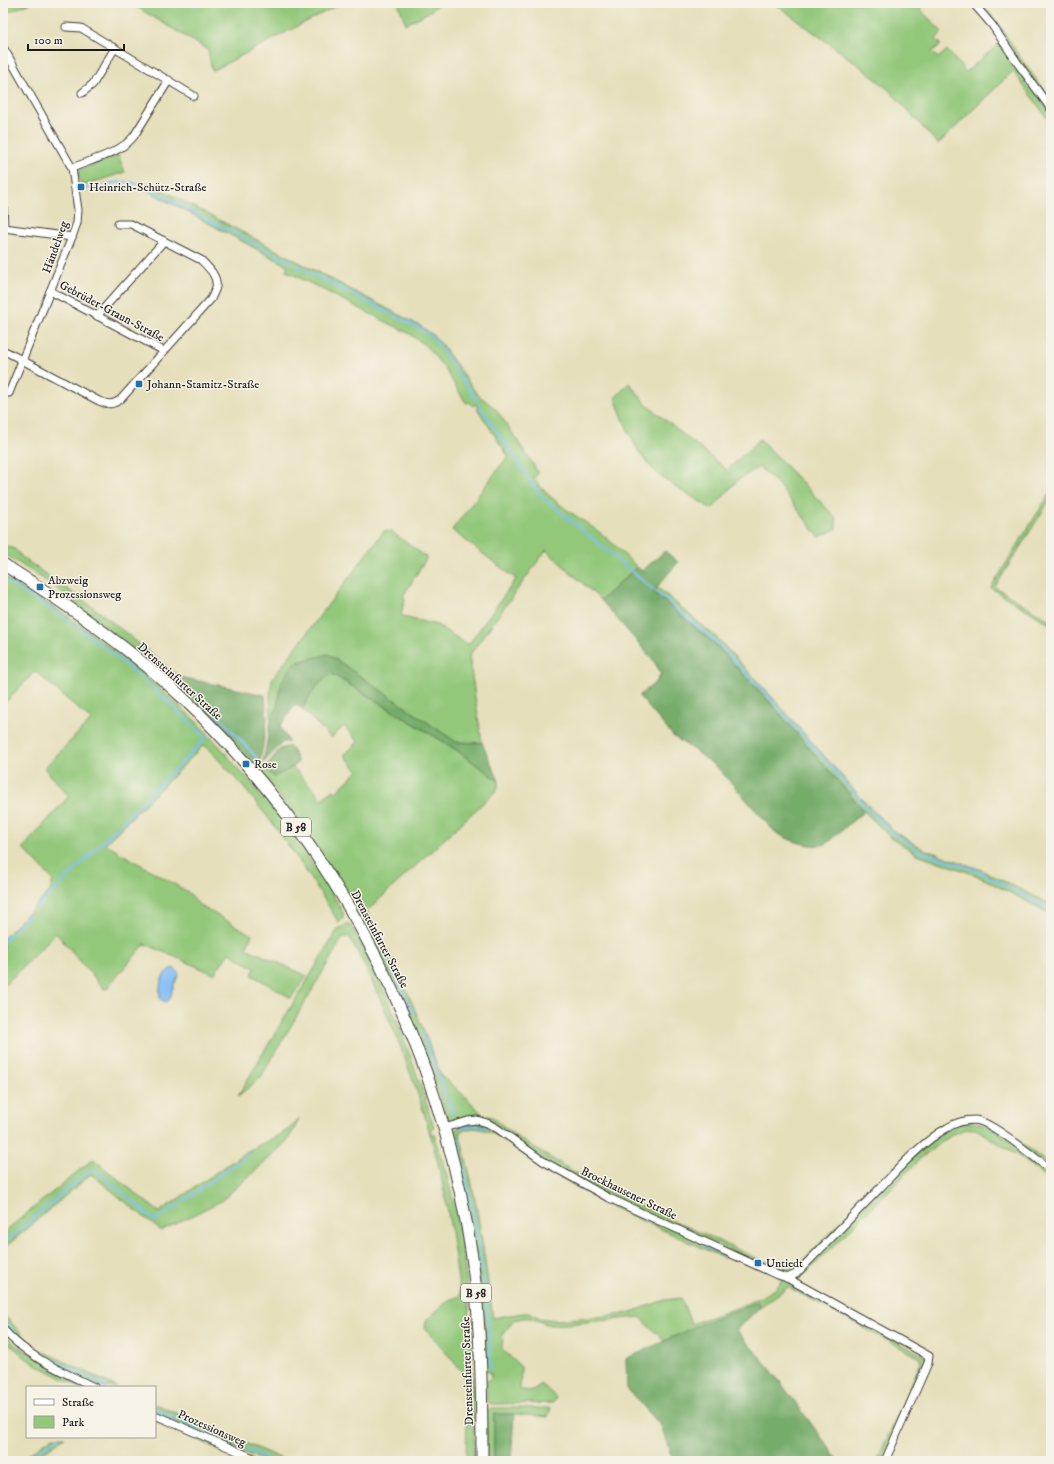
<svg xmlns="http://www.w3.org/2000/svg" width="1054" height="1464" font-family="'IM FELL DW Pica',serif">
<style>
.green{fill:#93c87a;stroke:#58724b}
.forest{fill:#76ac6a;stroke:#496443}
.water{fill:#81bef4;stroke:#4e6d88}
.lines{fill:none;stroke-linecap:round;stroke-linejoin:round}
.stream{stroke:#81bef4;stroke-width:2}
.minor-casing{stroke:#3a3934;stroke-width:9}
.primary-casing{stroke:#3a3934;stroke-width:13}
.minor{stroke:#fff;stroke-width:7}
.primary{stroke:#fff;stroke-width:11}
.poi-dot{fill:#1f6fb2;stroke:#f7f3e8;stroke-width:1.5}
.labels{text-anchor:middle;stroke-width:3;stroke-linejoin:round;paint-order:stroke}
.shield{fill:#f7f3e8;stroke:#5e5c59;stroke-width:1}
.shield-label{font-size:11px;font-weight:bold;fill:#1c1c1c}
.poi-label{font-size:12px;fill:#1c1c1c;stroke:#f7f3e8;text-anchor:start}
.street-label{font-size:12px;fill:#1c1c1c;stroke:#f7f3e8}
</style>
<rect width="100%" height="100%" fill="#f7f3e8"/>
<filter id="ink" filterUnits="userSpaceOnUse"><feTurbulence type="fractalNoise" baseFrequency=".025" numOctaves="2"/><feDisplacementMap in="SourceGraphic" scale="8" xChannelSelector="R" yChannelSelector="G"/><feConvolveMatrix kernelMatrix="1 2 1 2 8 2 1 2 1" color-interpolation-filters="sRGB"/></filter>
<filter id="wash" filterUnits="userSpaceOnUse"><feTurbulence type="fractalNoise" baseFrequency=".012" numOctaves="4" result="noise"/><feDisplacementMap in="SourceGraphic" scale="16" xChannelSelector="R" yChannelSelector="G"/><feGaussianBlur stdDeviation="0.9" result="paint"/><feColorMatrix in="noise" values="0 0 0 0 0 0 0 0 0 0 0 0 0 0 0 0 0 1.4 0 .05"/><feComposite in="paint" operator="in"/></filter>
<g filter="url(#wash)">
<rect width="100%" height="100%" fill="#e6dfbb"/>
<!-- green -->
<g class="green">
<path d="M3 3H31L3 14Z"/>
<path d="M124 3H342L212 71 208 50 135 6Z"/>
<path d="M398 3H440L429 12 406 24Z"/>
<path d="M774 3H926L920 9 942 32 936 39 941 44 932 52 938 58 947 50 966 72 1001 42 1051 114 1050 122 1013 71 938 144 889 90 861 67Z"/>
<path d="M976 3H981L1004 32 1021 59 1051 99V106Z"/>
<path d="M118 155 125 172 82 186 77 171Z"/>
<path d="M149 183 422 327 434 336 442 345 477 394 496 409 533 464 538 474 534 478C551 503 580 517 603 535 615 545 626 556 637 567L601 600 546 550 469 656 482 743 456 742 328 654 281 683 277 708 271 720 270 694 272 679 384 531 392 532 426 557V559L403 596 405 598 401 615 407 618 437 625 468 645 516 579 452 530 508 456 477 408 478 407 476 404 473 406 469 402 466 403 445 369 427 347 410 334 286 271 288 266 145 189Z"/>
<path d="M629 383 647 405 727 470 760 439 836 518V529L819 537 776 482 759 467 738 480 712 509C693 497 671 486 655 471 635 454 624 421 615 398Z"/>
<path d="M1051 491V498L995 587 1051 621V625L991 588Z"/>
<path d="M3 545 15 549 23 558 101 613 180 677 174 683 51 584 3 553Z"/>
<path d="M3 576C24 591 47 602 67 616 105 642 142 672 176 703 192 717 207 732 221 748 230 758 236 769 247 777L283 821 319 873 343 912V918L339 923C300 859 258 798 204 745L105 844 188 892 199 905 252 935 246 948 307 976 291 998 252 975 255 968 229 953 214 974 145 944 105 990 56 933 3 987V938L50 891 53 880 23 848 69 796 44 768 91 720 35 671 3 705Z"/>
<path d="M658 588 717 638 771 696 870 808 895 832 921 848 979 869 1044 901 1051 905V914L976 875 917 854 889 836 864 811 767 699 714 643 652 592Z"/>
<path d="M330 673 452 747 499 781 497 790 367 911 395 964 421 1024 441 1076 467 1098 483 1115 492 1117 519 1138 547 1156 610 1192 781 1269 794 1267 801 1263 899 1162 926 1138 950 1120 961 1116H970L979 1117 989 1121 1024 1145 1051 1166V1168L979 1119 945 1126 799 1268 787 1273H781L608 1196 545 1160 494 1124 451 1122 447 1117 433 1079 406 1010 385 965 359 915 328 866 293 814 262 773 265 767 274 777 293 767 322 799 333 790 336 792 358 771 344 755 358 742 344 726 331 738 302 709 315 688Z"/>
<path d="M346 925H350C362 943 371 963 380 982 402 1030 419 1078 434 1128L430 1132 431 1134H435C443 1163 452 1193 458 1222 472 1301 474 1381 474 1461H466L467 1410 464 1374 425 1328 426 1320 449 1300 460 1296C454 1250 448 1204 437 1159 417 1081 387 1007 349 936L342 939 261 1077 238 1096C270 1040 305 985 338 929Z"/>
<path d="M299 1118 294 1130 286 1142 263 1164 221 1201 161 1231 91 1174 3 1249V1233L93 1159 159 1212 246 1152 288 1130Z"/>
<path d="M476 1123 485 1125 542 1162 726 1254 724 1258 604 1203 545 1168 491 1132C480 1128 469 1126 459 1133 477 1193 484 1256 493 1318L522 1313H531L540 1318 555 1320 619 1315 628 1313 665 1300 681 1298 691 1324 736 1308 757 1299 777 1288 782 1279 924 1356 926 1360 883 1461H877L921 1362 918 1357 788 1287 760 1307 758 1302 664 1341 640 1317 566 1324 550 1325 530 1318H524L513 1320 503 1335 502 1349 521 1367 520 1390 533 1391 541 1384 556 1397 553 1403 491 1404 487 1401 486 1382 491 1377V1373L486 1371 485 1368 484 1325 481 1292 463 1185 452 1135C456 1125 466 1125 476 1123Z"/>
<path d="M964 1123C968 1123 972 1122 976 1123 997 1127 1033 1159 1051 1173V1182L1024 1160 976 1129C958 1126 935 1147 921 1158L797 1283 796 1278 797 1275 904 1166 930 1143 946 1130Z"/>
<path d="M3 1314 30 1343 38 1349 117 1387H97L42 1360 3 1327Z"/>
<path d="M3 1332 17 1346 89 1387H79L39 1366 27 1359 3 1338Z"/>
<path d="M155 1404 287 1461H264L155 1414Z"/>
<path d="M491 1408H551L548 1417 514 1414H494V1461H486V1413Z"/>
<path d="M155 1417 254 1461H245L155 1421Z"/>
<path d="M53 1437H65L30 1461H19Z"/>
</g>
<!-- forest -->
<g class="forest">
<path d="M665 551 678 562 653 592 714 643 767 699 864 811 826 844C812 849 786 840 774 831L720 770 697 752 674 737 639 696 657 681 661 673 653 660 601 600 637 567 642 571Z"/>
<path d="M328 654 456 742 482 743 499 781 452 747 331 673 315 688 302 709 296 704 280 726 289 742H283L263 763 271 720 277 708 281 683 294 663Z"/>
<path d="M180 677 265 695 267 720 260 762 258 764H253L211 719 174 683Z"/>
<path d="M285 747H291L298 762 293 767 274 777 265 767 280 749Z"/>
<path d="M758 1302 760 1307 736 1330 772 1371 839 1461H673L661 1426 637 1399 627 1390 626 1359 696 1326Z"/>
<path d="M494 1414H514L511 1461H494Z"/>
</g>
<!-- water -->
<path class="water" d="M173 968 178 972 179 974 172 990 170 999 165 1002 160 999C159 987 160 973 173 968Z"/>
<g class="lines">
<!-- stream -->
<g class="stream">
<path d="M177 3C190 6 200 5 213 3"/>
<path d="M83 189C102 185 120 179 139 184L292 263"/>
<path d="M297 266 421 329 433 338 441 348 477 401"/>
<path d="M479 405 540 495 715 641 770 698 868 809 894 834 919 851 976 870 1051 910"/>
<path d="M3 579C21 591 39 601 57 613 111 649 160 693 206 738L35 910"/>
<path d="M198 694 257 758"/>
<path d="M369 919 413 1013"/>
<path d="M3 942 30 914"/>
<path d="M422 1033 453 1114"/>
<path d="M461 1128 473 1125 487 1127"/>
<path d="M498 1133 535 1159"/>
<path d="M457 1136C475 1213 488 1289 491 1368"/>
<path d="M552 1170 603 1199 657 1224"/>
<path d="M3 1244 90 1170 97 1171 153 1219 157 1220 249 1154"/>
<path d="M703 1245 725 1255"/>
<path d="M3 1321 21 1340 34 1351 107 1387"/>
<path d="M155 1409 273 1461"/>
<path d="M25 1461 59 1437"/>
</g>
</g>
</g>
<g filter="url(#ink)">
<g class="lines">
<defs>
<g id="minor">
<path d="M973 3 992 25 1019 65 1051 109"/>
<path d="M66 27 81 28 194 96"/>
<path d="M3 47 72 168 78 210 77 223 72 237 9 393"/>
<path d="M82 93 93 84 115 48"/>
<path d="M72 168C91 160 121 153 134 136L169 80"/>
<path d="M3 203 4 228 72 237"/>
<path d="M50 291 164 351"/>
<path d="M97 316 164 241"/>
<path d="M3 350 99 401C108 405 113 405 121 399L211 299C213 295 215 291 216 287 218 276 208 267 201 260L131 224H118"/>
<path d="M444 1128 468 1121 477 1120 487 1123 498 1129 543 1161 607 1197 775 1274 787 1278 929 1356 928 1363 885 1461"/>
<path d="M787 1278 796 1274C824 1245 852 1217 879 1189 898 1169 923 1141 947 1128 956 1122 965 1120 975 1120 993 1122 1036 1159 1051 1170"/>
<path d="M3 1329C27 1357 61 1371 94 1387"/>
<path d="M155 1415 260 1461"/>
</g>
<path id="primary" d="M3 564C67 604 129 647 184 699 339 847 441 1045 472 1257 481 1325 482 1393 482 1461"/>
</defs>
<!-- minor casing -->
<use href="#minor" class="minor-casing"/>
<!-- primary casing -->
<use href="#primary" class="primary-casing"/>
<!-- minor -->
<use href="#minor" class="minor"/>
<!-- primary -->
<use href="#primary" class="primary"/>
</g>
</g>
<!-- markers -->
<g class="poi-dot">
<rect x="77" y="183" width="8" height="8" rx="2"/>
<rect x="135" y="380" width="8" height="8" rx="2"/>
<rect x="36" y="583" width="8" height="8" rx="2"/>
<rect x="242" y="760" width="8" height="8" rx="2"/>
<rect x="754" y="1259" width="8" height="8" rx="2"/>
</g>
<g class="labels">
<!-- shield labels -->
<g class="shield">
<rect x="281" y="818" width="30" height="18" rx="3"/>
<rect x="461" y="1284" width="30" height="18" rx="3"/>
</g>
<g class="shield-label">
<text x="296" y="831">B 58</text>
<text x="476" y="1297">B 58</text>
</g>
<!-- poi labels -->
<g class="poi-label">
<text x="89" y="191">Heinrich-Schütz-Straße</text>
<text x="147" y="388">Johann-Stamitz-Straße</text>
<text x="48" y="584">Abzweig<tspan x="48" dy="14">Prozessionsweg</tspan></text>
<text x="254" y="768">Rose</text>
<text x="766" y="1267">Untiedt</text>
</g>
<!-- street labels -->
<g class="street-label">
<text transform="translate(55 247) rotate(-70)" y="4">Händelweg</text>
<text transform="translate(112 311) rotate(28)" y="4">Gebrüder-Graun-Straße</text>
<text transform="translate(180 681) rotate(42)" y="4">Drensteinfurter Straße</text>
<text transform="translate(380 939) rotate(62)" y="4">Drensteinfurter Straße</text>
<text transform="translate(629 1193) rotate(26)" y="4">Brockhausener Straße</text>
<text transform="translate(467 1371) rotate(-92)" y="4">Drensteinfurter Straße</text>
<text transform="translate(212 1428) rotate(24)" y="4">Prozessionsweg</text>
</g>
</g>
<!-- margin -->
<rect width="1054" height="1464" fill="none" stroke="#f7f3e8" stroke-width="16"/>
<!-- legend -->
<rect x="26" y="1386" width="130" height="52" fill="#f7f3e8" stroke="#9f9d96"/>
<rect x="34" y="1399" width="20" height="6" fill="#ffffff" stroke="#9f9d96"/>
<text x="62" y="1406" font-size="12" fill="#1c1c1c">Straße</text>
<rect x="34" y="1416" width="20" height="12" fill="#93c87a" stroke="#9f9d96"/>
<text x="62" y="1426" font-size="12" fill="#1c1c1c">Park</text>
<!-- scale -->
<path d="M28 44v6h96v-6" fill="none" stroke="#1c1c1c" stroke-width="2"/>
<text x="34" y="44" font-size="12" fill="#1c1c1c" stroke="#f7f3e8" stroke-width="3" paint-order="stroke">100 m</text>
</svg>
